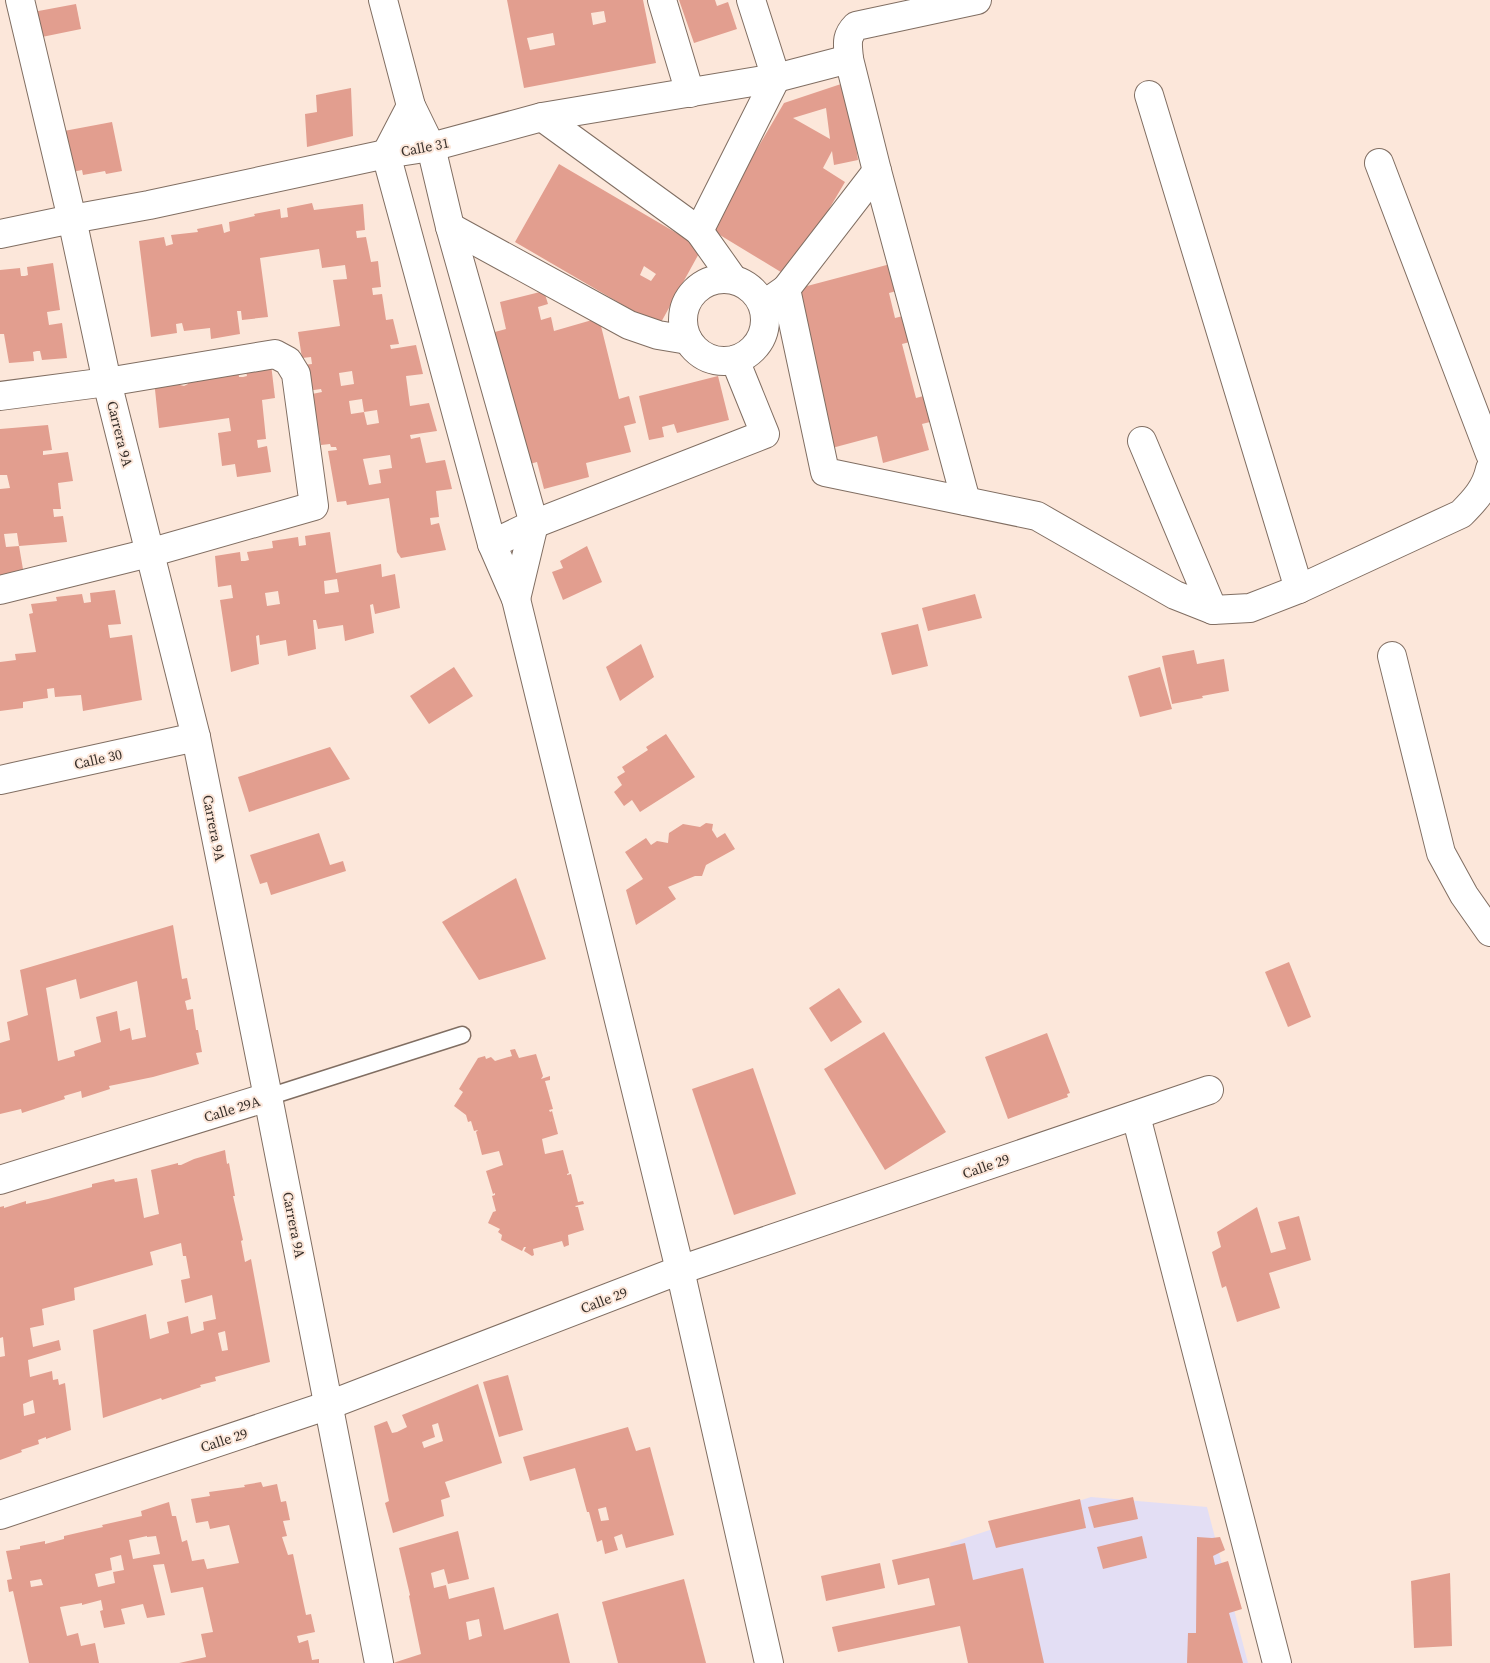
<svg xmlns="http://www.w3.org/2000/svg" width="1490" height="1663" font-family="'Source Serif 4',serif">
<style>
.education{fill:#e3def4}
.building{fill:#e29e8f;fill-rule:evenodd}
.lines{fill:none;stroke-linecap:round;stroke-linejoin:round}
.lane-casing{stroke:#806e62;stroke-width:19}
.street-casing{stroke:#806e62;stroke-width:30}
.lane{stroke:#fff;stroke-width:16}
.street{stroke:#fff;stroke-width:28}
.labels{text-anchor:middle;stroke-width:4;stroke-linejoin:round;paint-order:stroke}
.street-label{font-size:14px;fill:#372f2a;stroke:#fce7da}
</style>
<rect width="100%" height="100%" fill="#fce7da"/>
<!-- education -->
<path class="education" d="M1091 1497 1207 1507 1248 1663H977L950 1543Z"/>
<!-- building -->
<g class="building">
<path d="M507 0H643L656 63 524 88ZM604 11 606 22 593 25 591 13ZM553 33 555 45 530 50 527 38Z"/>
<path d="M679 0H715L717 6 728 2 737 29 694 43Z"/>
<path d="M76 4 81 29 37 38 33 12Z"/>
<path d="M847 82 858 160 834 165 832 151 823 168 845 182 789 277 710 229 784 103ZM826 108 830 139 793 118Z"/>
<path d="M351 88 353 136 307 147 305 114 317 112 316 95Z"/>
<path d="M112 122 122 171 106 174 105 171 83 175 82 170 72 172 64 131Z"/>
<path d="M559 164 702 248 659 326 515 242ZM644 266 656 274 651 281 640 275Z"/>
<path d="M312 203 314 210 363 204 365 230 356 231 357 238 366 237 371 262 378 261 381 287 372 288 373 295 382 294 386 320 393 319 399 344 390 345 391 349 416 345 423 374 406 376 410 406 429 403 437 431 410 435 411 439 420 437 426 463 445 460 452 489 436 491 439 517 430 518 431 525 439 523 446 550 401 558 397 552 389 498 347 505 346 501 337 502 328 451 337 450 336 447H331L330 444 321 445 312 394 322 392 321 389 307 391 303 365 312 364 311 357 302 358 298 332 340 326 333 280 347 279 345 265 322 268 319 249 260 258 268 317 242 320 241 311H237L240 334 211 339 210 328 184 331 182 323 176 324 177 333 151 337 139 241 164 237 166 246 173 244 171 235 198 232 197 229 222 224 224 233 230 231 229 222 255 216 254 214 280 209 281 218 288 217 287 208ZM352 371 354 384 341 386 339 373ZM362 399 364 412 377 410 379 423 367 425 364 412 351 414 349 401ZM390 455 392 468 379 470 381 483 369 485 363 459Z"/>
<path d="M898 262 904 289 889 293 895 318 911 314 918 340 902 344 916 398 931 394 938 420 922 424 929 450 883 463 877 436 832 448 792 290Z"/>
<path d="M53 263 60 310 47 312 49 325 62 323 67 358 42 360 40 351H37L33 352 34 361 9 363 4 334H0V270L20 268 21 276H25L28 275 27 267Z"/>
<path d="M544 291 548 304 538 307 541 320 551 317 554 331 599 318 619 399 629 396 636 423 624 426 631 452 586 463 589 477 544 489 537 462 522 466 491 333 506 329 500 302Z"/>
<path d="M271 364 275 398 262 400 266 439 257 440 258 448 267 446 271 472 237 477 235 464 222 466 218 433 231 431 229 418 159 428 154 380 180 376V385L184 386 188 384 187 375 238 368 239 377H243L247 376 245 367Z"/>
<path d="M718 376 729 420 677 433 674 424 662 427 664 437 649 440 639 396Z"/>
<path d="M48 425 52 450 43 451V455L68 452 73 481 58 483 61 509H53L54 517 63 516 67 542 19 546 17 533 4 534 6 547 19 546 24 575 0 578V489L10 488 7 475H0V429Z"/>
<path d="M330 532 336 573 381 564 382 577 395 574 400 608 375 614 373 604 370 605 374 633 345 641 343 625 318 629 316 620H313L316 649 288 656 286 640 260 645 259 635 256 636 259 664 231 672 220 600 233 598 231 585 218 587 215 556 240 552 241 561H245L249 560 247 552 273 548 272 541 298 537 299 546 306 545 305 536ZM337 579 339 592 325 594 324 581ZM278 591 280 604 267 606 265 593Z"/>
<path d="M587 546 602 582 563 600 552 572 563 568 560 561Z"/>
<path d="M115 590 121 624 108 625 110 638 132 635 142 700 83 711 81 695 55 697 54 688 47 689 48 698 23 702V708L0 711V662L16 660 15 654 36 652 29 614 33 613 31 604 57 601 56 597 82 594 84 603 91 602 90 593Z"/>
<path d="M975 594 982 618 928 631 922 608Z"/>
<path d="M918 624 928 666 892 675 881 633Z"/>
<path d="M641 644 654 677 620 701 606 667Z"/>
<path d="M1194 650 1197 664 1224 659 1229 691 1202 696 1203 698 1172 704 1162 656Z"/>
<path d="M454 667 473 696 429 724 410 696Z"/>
<path d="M1160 667 1172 709 1140 717 1128 676Z"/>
<path d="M666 734 695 777 640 812 632 800 624 806 614 792 622 785 617 777 625 772 622 767 648 750 646 747Z"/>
<path d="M330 747 350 779 249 812 238 777Z"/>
<path d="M706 823 713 824 712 830 717 838 725 833 735 849 706 865 702 876H695L668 887 676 899 636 925 626 890 643 879 625 852 646 838 651 845 657 841 668 843 669 833 683 824 700 827Z"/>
<path d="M319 833 330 865 343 861 346 871 271 895 267 882 260 884 250 855Z"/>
<path d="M516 878 546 959 479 980 442 922Z"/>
<path d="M173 925 182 979 187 978 191 999 185 1001 187 1010 193 1009 196 1030H198L202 1052 196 1053 199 1064 153 1077 109 1086 110 1089 82 1098 81 1091 64 1096 65 1099 22 1113 21 1109 0 1114V1043L10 1040 7 1022 28 1015 20 970ZM76 979 80 999 137 981 146 1037 132 1040 130 1028 120 1031 117 1011 96 1017 101 1042 74 1051 75 1056 58 1061 46 988Z"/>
<path d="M1289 962 1311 1017 1288 1027 1265 972Z"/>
<path d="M839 988 862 1022 831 1042 809 1008Z"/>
<path d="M884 1032 946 1132 885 1170 824 1069Z"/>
<path d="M1047 1033 1070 1093 1067 1094 1068 1097 1008 1119 985 1057Z"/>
<path d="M515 1049 519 1058 536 1054 543 1076 541 1079 550 1076V1080L545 1081 553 1109 549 1110 550 1112 552 1111 558 1134 542 1139 545 1154 563 1150 569 1173 567 1174V1175L571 1174 578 1202 583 1201 584 1204 575 1206 576 1207H578L584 1230 568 1235 569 1245 564 1247 562 1241 533 1249 534 1255 532 1256 524 1251 526 1247H524L522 1251 501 1240 502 1235 498 1232 500 1229 488 1223 493 1212 496 1211 492 1196 495 1195V1193L493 1194 486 1171 503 1165 499 1151 482 1155 476 1132 478 1130 474 1131 471 1121 468 1122 466 1115 454 1106 463 1092 459 1089 478 1058 485 1056 486 1059 491 1057 495 1061 498 1060 512 1056 510 1050Z"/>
<path d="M753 1068 796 1194 734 1215 692 1089Z"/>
<path d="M225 1150 227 1164 229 1163 235 1196H233L243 1240 241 1241 245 1262 251 1259 270 1362 215 1377 216 1381 200 1385 201 1387 162 1400 161 1398 103 1418 93 1330 146 1314 150 1339 169 1333 167 1322 188 1316 191 1334 204 1330 203 1322 216 1319 212 1295 185 1303 181 1280 190 1278 186 1256H183L181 1243 150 1252 153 1265 74 1288 75 1300 42 1309 44 1325 30 1328 33 1347 59 1340 61 1350 28 1360 30 1377 52 1371 53 1380 58 1379 59 1385 65 1383 71 1430 46 1439V1437L38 1440 39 1444 21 1450 22 1452 0 1460V1357L5 1356 3 1337 0 1338V1207L4 1206V1208L26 1201V1204L48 1199 92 1187V1184L114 1179 115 1182 137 1178 144 1218 159 1214 151 1170 178 1163V1165H181L194 1159ZM225 1331 228 1350 222 1351 218 1333ZM33 1400 35 1413 24 1416 23 1404Z"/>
<path d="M1257 1207 1271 1253 1286 1249 1278 1222 1299 1216 1311 1260 1269 1273 1280 1308 1237 1322 1226 1286 1222 1288 1212 1252 1221 1247 1217 1232Z"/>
<path d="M508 1375 523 1430 499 1437 483 1382Z"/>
<path d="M478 1384 502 1463 445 1482 450 1497 441 1500 444 1516 393 1533 385 1503 389 1501 374 1426 387 1421 392 1433 397 1432 407 1427 402 1415ZM438 1423 443 1441 424 1448 422 1442 435 1437 432 1425Z"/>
<path d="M628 1427 636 1451 650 1447 674 1535 626 1548 622 1534 614 1537 618 1550 605 1554 602 1540 597 1542 589 1512H587L575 1468 530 1481 523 1457ZM606 1507 609 1520 601 1521 598 1509Z"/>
<path d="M261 1482 263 1487 277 1484 281 1502 286 1501 290 1520 283 1521 287 1536 282 1537 288 1555 293 1554 306 1615 311 1614 315 1632 297 1636 299 1643 308 1640 312 1660 319 1659V1663H179L206 1657 201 1634 213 1632 203 1587 171 1593 164 1564 153 1565 165 1615 147 1618 143 1604 121 1609 125 1624 104 1628 100 1611 103 1610 101 1600 82 1605V1603L60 1607 67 1636 78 1633 81 1646 95 1643 99 1663H29L13 1591 9 1592 7 1580 12 1579 6 1551 20 1549V1546L45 1541V1544L64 1539V1536L103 1527 102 1525 142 1516 141 1511 169 1502 172 1516H176L182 1542 187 1540 192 1561 204 1559 207 1569 239 1563 229 1525 210 1529 208 1521 196 1523 191 1499 210 1496 209 1492 245 1487 244 1485ZM147 1536V1537L156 1536 160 1554 133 1559 129 1540ZM121 1555 124 1570 113 1572 115 1583 98 1587 95 1574 112 1570 110 1558ZM41 1579 43 1585 31 1587 30 1581Z"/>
<path d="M1133 1497 1138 1519 1094 1528 1088 1507Z"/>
<path d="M1080 1499 1086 1528 996 1548 988 1521Z"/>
<path d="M458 1531 469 1579 448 1584 444 1569 431 1573 434 1588 446 1585 449 1599 494 1587 504 1630 558 1613 570 1663H393L421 1654 409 1596 410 1595 399 1548ZM479 1619 482 1636 469 1640 466 1622Z"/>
<path d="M1142 1536 1147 1558 1103 1569 1097 1547Z"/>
<path d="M1197 1537 1212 1538 1220 1537 1225 1550 1213 1556 1215 1565 1228 1561 1242 1609 1229 1613 1243 1663H1187L1188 1633H1196Z"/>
<path d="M965 1543 973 1580 1023 1568 1044 1663H968L960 1626 838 1652 832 1627 935 1605 929 1578 898 1585 892 1560Z"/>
<path d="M880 1563 885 1588 826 1601 821 1576Z"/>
<path d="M1450 1573 1452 1646 1414 1648 1411 1581Z"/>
<path d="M684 1579 706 1663H618L602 1602Z"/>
</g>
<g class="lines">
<defs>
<path id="lane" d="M268 1097 462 1035"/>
<g id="street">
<path d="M20 0 72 219 107 382 196 737 268 1097 379 1663"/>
<path d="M383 0 411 106 431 147 450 227 534 524 516 599"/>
<path d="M662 0 690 93"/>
<path d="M1149 95 1299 589"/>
<path d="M411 106 386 154 492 544 516 599 680 1270 769 1663"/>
<path d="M542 117 699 231 733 279"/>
<path d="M1379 163 1490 454"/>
<path d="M450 227 629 325 658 335 688 340"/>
<path d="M699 231 776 78 751 0"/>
<path d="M0 234 72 219 149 205 386 154 431 147 542 117 776 78 849 59"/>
<circle cx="724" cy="320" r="41"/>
<path d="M786 289 877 171"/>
<path d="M763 305 786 289 825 472 1037 516 1175 595 1213 610 1250 608 1299 589 1461 514C1475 500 1486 488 1490 469"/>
<path d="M0 396 107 382 275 354 288 361 296 374 314 506 149 553 0 590"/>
<path d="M1142 441 1213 610"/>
<path d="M966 501 877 171 849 59C848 45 845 37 856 26L977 0"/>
<path d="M492 544 534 524 765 434 735 360"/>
<path d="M1392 656 1441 853 1464 895 1490 932"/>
<path d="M0 780 196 737"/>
<path d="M1136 1116 1277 1663"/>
<path d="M0 1180 268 1097"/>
<path d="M0 1515 329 1405 680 1270 1209 1090"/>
</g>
</defs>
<!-- lane casing -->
<use href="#lane" class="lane-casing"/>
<!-- street casing -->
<use href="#street" class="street-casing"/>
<!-- lane -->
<use href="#lane" class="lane"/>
<!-- street -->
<use href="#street" class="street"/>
</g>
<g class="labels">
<!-- street labels -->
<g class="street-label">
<text transform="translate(425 147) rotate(-11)" y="5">Calle 31</text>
<text transform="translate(120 434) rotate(76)" y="5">Carrera 9A</text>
<text transform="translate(98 759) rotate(-13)" y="5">Calle 30</text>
<text transform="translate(214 828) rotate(79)" y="5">Carrera 9A</text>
<text transform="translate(232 1109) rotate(-17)" y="5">Calle 29A</text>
<text transform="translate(986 1166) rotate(-19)" y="5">Calle 29</text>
<text transform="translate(294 1225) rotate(79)" y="5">Carrera 9A</text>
<text transform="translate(604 1300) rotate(-21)" y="5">Calle 29</text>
<text transform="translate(224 1440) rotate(-18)" y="5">Calle 29</text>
</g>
</g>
</svg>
